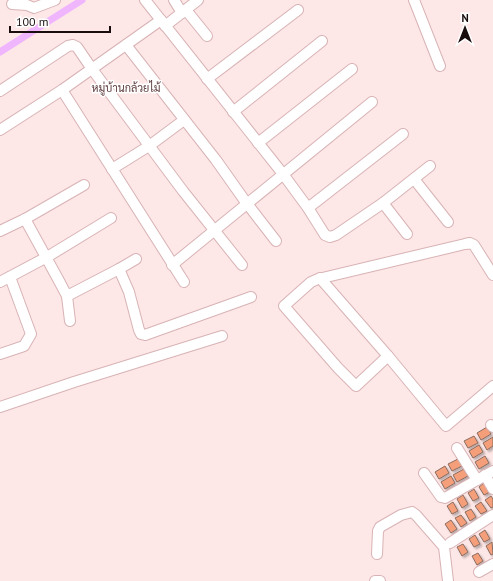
<svg xmlns="http://www.w3.org/2000/svg" width="493" height="581" font-family="'PT Sans',Sarabun,sans-serif">
<style>
.lines{fill:none;stroke-linecap:round;stroke-linejoin:round}
.canal{stroke:#efb6fe;stroke-width:7}
.building{fill:#f49f7a;stroke:#8a6c60;filter:url(#shadow)}
.minor-casing{stroke:#d8b3b5;stroke-width:12}
.minor{stroke:#fff;stroke-width:10}
.labels{text-anchor:middle;stroke-width:3;stroke-linejoin:round;paint-order:stroke}
.neighbourhood-label{font-size:11px;fill:#604143;stroke:#fff}
</style>
<defs>
<filter id="shadow"><feDropShadow dx="2" dy="2" stdDeviation="1" flood-color="#0004"/></filter>
</defs>
<rect width="100%" height="100%" fill="#fee7e7"/>
<g class="lines">
<!-- canal -->
<path class="canal" d="M0 52 82 0"/>
</g>
<!-- building -->
<g class="building">
<path d="M487 427 491 434 481 440 477 433Z"/>
<path d="M474 436 478 443 468 448 464 441Z"/>
<path d="M493 437V446L487 450 483 443Z"/>
<path d="M479 445 483 452 473 458 469 451Z"/>
<path d="M485 456 489 463 479 469 475 462Z"/>
<path d="M458 459 462 466 452 471 448 464Z"/>
<path d="M445 466 449 473 439 479 435 472Z"/>
<path d="M464 469 468 476 457 482 453 475Z"/>
<path d="M451 476 455 483 445 489 441 482Z"/>
<path d="M484 483 490 492 484 495 479 487Z"/>
<path d="M474 489 479 498 473 501 468 493Z"/>
<path d="M463 495 468 504 462 508 457 499Z"/>
<path d="M491 496 493 499V507L491 508 485 500Z"/>
<path d="M453 502 458 511 452 514 447 506Z"/>
<path d="M481 502 487 511 481 514 475 506Z"/>
<path d="M471 509 476 517 470 521 465 512Z"/>
<path d="M461 515 467 523 461 527 455 518Z"/>
<path d="M451 520 457 529 451 533 445 524Z"/>
<path d="M485 530 490 539 484 542 479 534Z"/>
<path d="M475 535 480 544 474 547 469 539Z"/>
<path d="M492 542 493 554 491 555 486 546Z"/>
<path d="M463 544 468 552 462 556 457 547Z"/>
<path d="M478 553 483 561 477 565 472 556Z"/>
</g>
<g class="lines">
<defs>
<g id="minor">
<path d="M145 0 283 174 308 208 325 235 330 237 336 235 383 203 430 166"/>
<path d="M174 0 182 13"/>
<path d="M414 0 440 66"/>
<path d="M12 4 27 5 34 8 55 0"/>
<path d="M186 10 207 36"/>
<path d="M165 26 198 0"/>
<path d="M126 45 216 160 245 201 276 241"/>
<path d="M207 79 298 10"/>
<path d="M62 90 184 282"/>
<path d="M0 91 68 46 73 45 77 47 92 69 183 191 242 265"/>
<path d="M233 112 322 41"/>
<path d="M0 130 62 90 161 20"/>
<path d="M258 143 352 69"/>
<path d="M112 169 149 146 184 120"/>
<path d="M414 179 448 222"/>
<path d="M383 203 407 234"/>
<path d="M308 208 403 134"/>
<path d="M25 219 58 279 67 296 70 321"/>
<path d="M0 231 25 219 84 185"/>
<path d="M172 265 372 102"/>
<path d="M119 269 129 292 139 330 141 334 145 335 251 297"/>
<path d="M493 275 474 245 470 243 465 244 318 279 311 282 284 306 338 368 356 386 388 356 446 426 493 386"/>
<path d="M320 278 388 356"/>
<path d="M0 282 47 257 111 218"/>
<path d="M67 296 119 269 136 259"/>
<path d="M0 354 24 346 31 334 10 277"/>
<path d="M0 407 74 382 222 336"/>
<path d="M491 425 493 427"/>
<path d="M457 448 477 480"/>
<path d="M424 473 441 497 445 498 493 471"/>
<path d="M485 475 493 489"/>
<path d="M450 543 493 515"/>
<path d="M377 554 378 531 380 527 401 515 412 512 416 515 444 547 448 581"/>
<path d="M479 572 493 564"/>
<path d="M375 581H380"/>
</g>
</defs>
<!-- minor casing -->
<use href="#minor" class="minor-casing"/>
<!-- minor -->
<use href="#minor" class="minor"/>
</g>
<g class="labels">
<!-- neighbourhood labels -->
<g class="neighbourhood-label">
<text x="126" y="92">หมู่บ้านกล้วยไม้</text>
</g>
</g>
<!-- north arrow -->
<g transform="translate(465 28)" stroke="#ffffff" stroke-width="3" paint-order="stroke">
<path d="M0-3L7 15L0 10L-7 15Z" fill="#180c0d"/>
<text y="-6" font-size="11" font-weight="bold" text-anchor="middle" fill="#180c0d">N</text>
</g>
<!-- scale -->
<path d="M10 26v6h100v-6" fill="none" stroke="#180c0d" stroke-width="2"/>
<text x="16" y="26" font-size="12" fill="#180c0d" stroke="#ffffff" stroke-width="3" paint-order="stroke">100 m</text>
</svg>
